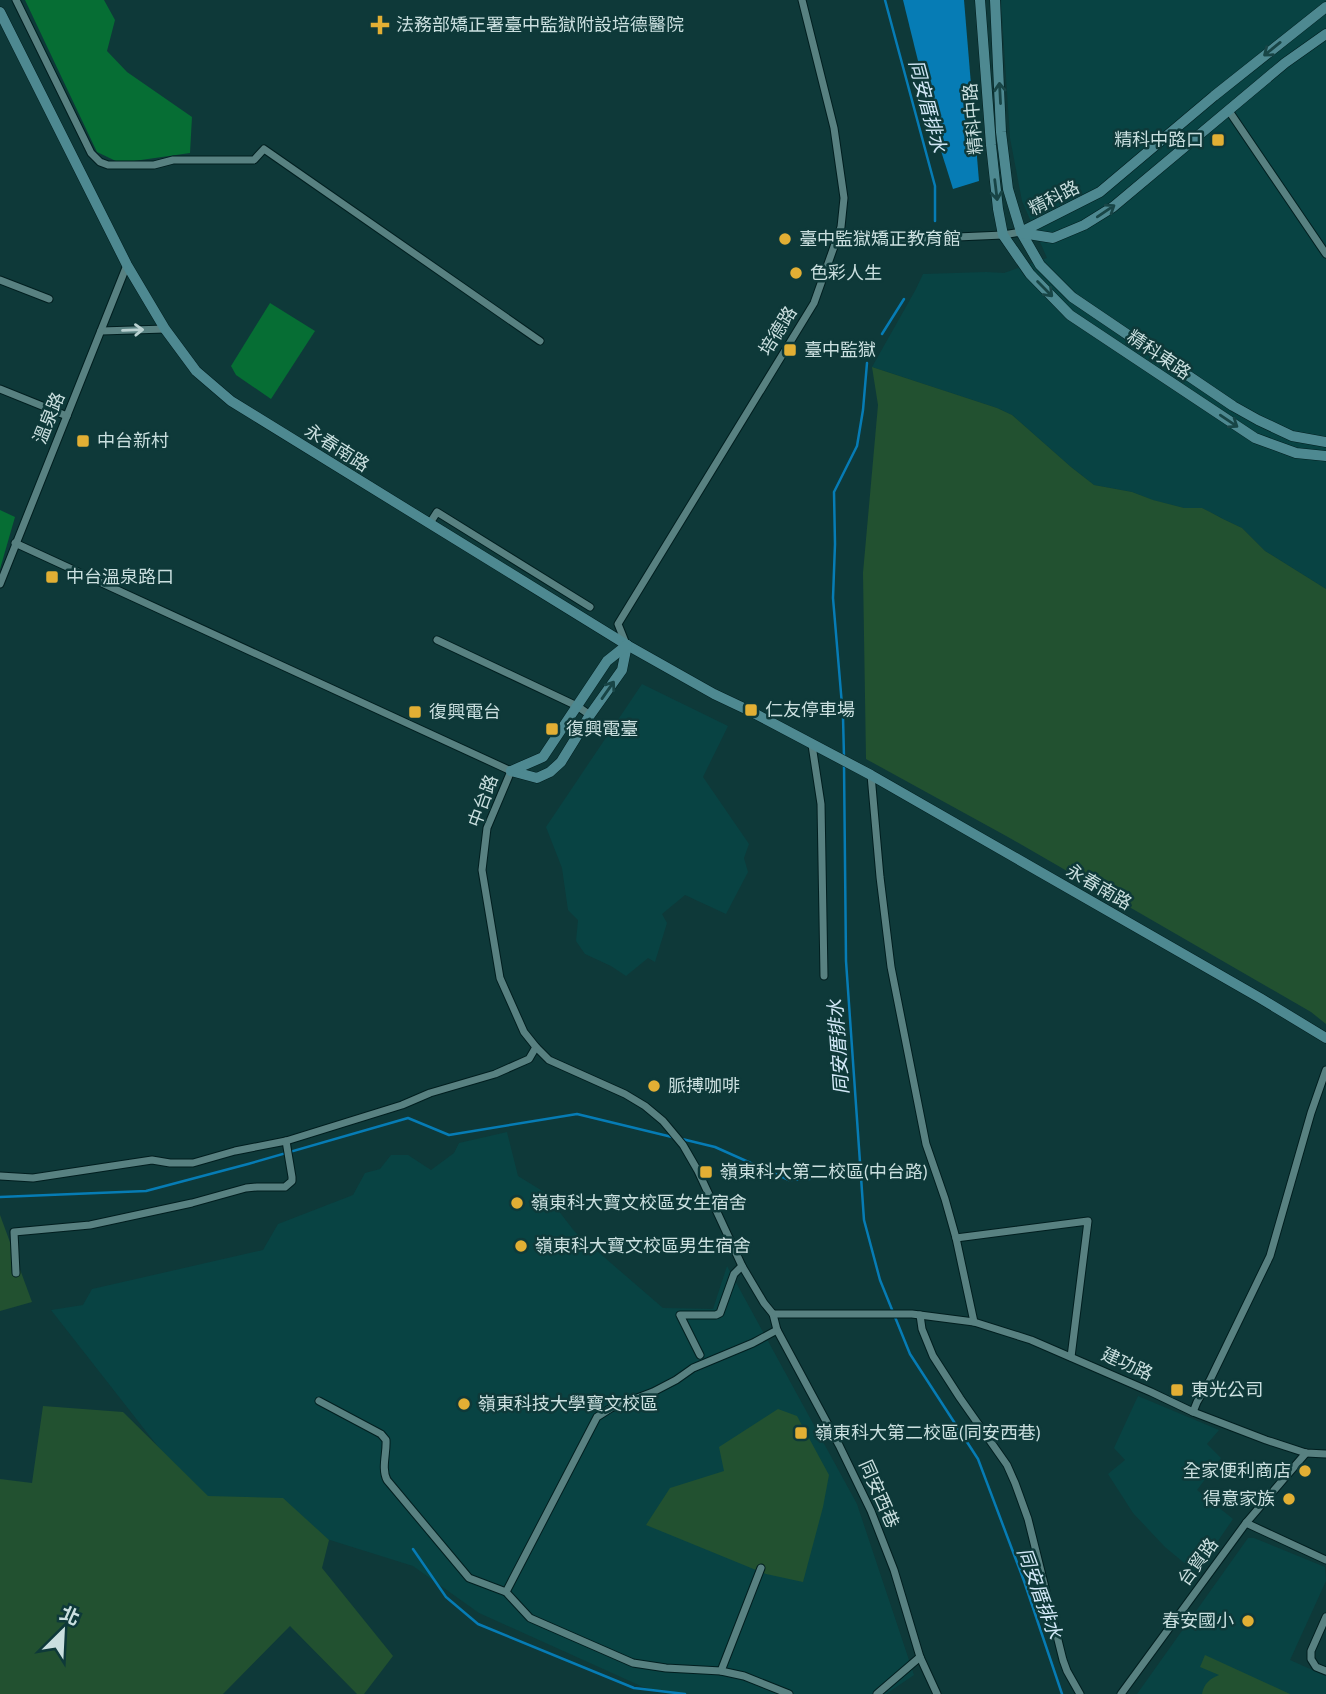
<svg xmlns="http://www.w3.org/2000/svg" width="1326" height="1694" font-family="Lato,'Noto Sans TC',sans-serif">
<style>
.built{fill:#084343}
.green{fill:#225130}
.forest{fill:#066e34}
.water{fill:#067cb5}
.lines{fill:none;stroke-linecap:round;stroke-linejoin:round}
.stream{stroke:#067cb5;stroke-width:2.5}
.street-casing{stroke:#001e1f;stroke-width:9}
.secondary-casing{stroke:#001e1f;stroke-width:11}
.street{stroke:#588181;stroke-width:7}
.secondary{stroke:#4e8991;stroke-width:10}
.oneway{stroke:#184546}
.oneway2{stroke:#b9d1d1}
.poi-dot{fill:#e2af34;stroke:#0e3939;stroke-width:2.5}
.labels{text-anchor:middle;stroke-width:5;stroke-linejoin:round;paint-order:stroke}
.poi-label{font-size:18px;fill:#cadfdf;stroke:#0e3939;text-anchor:start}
.street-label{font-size:18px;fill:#cadfdf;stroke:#0e3939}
.water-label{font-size:19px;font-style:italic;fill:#d2e8f7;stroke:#0e3939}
</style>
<rect width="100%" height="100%" fill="#0e3939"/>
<!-- built -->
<g class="built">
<path d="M1001 0H1326V589L1265 551 1242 528 1223 519 1210 512 1202 508H1184L1152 500 1132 492 1094 485 1071 467 1012 415 997 408 872 367 916 289 923 274 986 272 1004 273 1047 258 1022 201 1010 138Z"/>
<path d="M642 684 728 726 703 777 749 844 744 858 748 872 726 914 685 895 662 914 667 923 655 962 648 958 626 976 611 966 585 954 576 941 578 920 568 910 562 868 546 827Z"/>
<path d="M507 1132 518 1176 544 1192 575 1232 663 1308 713 1309 727 1266 857 1504 914 1675 886 1694H669L643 1687 479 1613 413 1566 199 1499 51 1310 83 1305 92 1289 263 1250 278 1224 353 1195 365 1173 380 1169 391 1155H408L431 1170 454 1153 459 1143Z"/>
<path d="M1138 1396 1219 1430 1207 1444 1221 1458 1197 1490 1233 1519 1200 1567 1194 1571 1165 1547 1133 1513 1108 1474 1125 1460 1114 1448Z"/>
<path d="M1248 1538H1254L1325 1567 1326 1581 1290 1660 1326 1676V1694H1137Z"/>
</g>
<!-- green -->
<g class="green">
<path d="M872 367 997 408 1012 415 1071 467 1094 485 1132 492 1153 500 1184 508H1202L1210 512 1223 519 1242 528 1265 551 1326 589V1024L1311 1012 1008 837 866 759 863 573 878 405Z"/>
<path d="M0 1215 32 1302 0 1311Z"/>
<path d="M43 1406 123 1412 208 1496 283 1498 329 1540 322 1568 393 1656 364 1694H357L290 1626 223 1694H0V1479L32 1483Z"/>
<path d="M778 1409 797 1416 829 1475 823 1507 803 1582 766 1574 646 1525 670 1488 724 1471 719 1447Z"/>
<path d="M1205 1655 1290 1694H1202C1204 1683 1210 1679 1219 1675L1200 1667Z"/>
</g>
<!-- forest -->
<g class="forest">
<path d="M25 0H104L115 20 107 51 127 72 192 117 190 153 120 163 97 152Z"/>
<path d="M270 303 315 331 271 399 236 375 231 366Z"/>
<path d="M0 510 15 517 0 569Z"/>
</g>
<!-- water -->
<path class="water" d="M903 0H964L979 181 953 189 937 138Z"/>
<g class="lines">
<!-- stream -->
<g class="stream">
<path d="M885 0 935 186V221"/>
<path d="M882 334 904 299"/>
<path d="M844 757 843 717 833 598 835 544 834 492 857 446 863 410 867 363"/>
<path d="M844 764 846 961 864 1220 880 1280 910 1354 978 1459 1024 1581 1062 1694"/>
<path d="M682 1139 715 1147 789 1180 860 1176"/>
<path d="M0 1197 146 1191 248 1164 408 1118 449 1135 577 1114 672 1137"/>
<path d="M413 1549 446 1597 478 1624 634 1688 685 1694"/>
</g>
<defs>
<g id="street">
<path d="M16 0 91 153 100 162 108 165H154L173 160H254L264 149 540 341"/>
<path d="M1229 111 1326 254"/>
<path d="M876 238H934L1003 235 1021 232"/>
<path d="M0 280 49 299"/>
<path d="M101 331 165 329"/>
<path d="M0 389 67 416"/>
<path d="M430 523 437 512 590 607"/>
<path d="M15 543 511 771 487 828 482 870 500 978 524 1032 536 1047 549 1060 625 1094 645 1106 663 1121 683 1145 698 1171 742 1266 764 1303 773 1314 777 1330 839 1445 871 1511 894 1570 920 1657 937 1694"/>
<path d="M0 584 127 265"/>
<path d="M437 640 577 706 590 715"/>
<path d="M626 644 618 624 814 303 841 227 844 198 834 128 802 0"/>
<path d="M812 745 821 804 824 976"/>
<path d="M871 775 880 877 891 967 926 1144 945 1199 956 1238 974 1322"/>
<path d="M0 1176 33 1178 152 1160 170 1163H193L235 1151 286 1141 402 1105 430 1093 495 1074 529 1059 536 1047"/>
<path d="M956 1238 1088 1221 1071 1357"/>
<path d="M16 1273 14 1232 90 1225 192 1203 246 1188 257 1187H285L292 1181V1177L286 1141"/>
<path d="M773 1314H912L974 1322 1031 1340 1151 1392 1193 1412 1266 1440 1306 1453 1326 1454"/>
<path d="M920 1315 922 1329 933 1356 960 1398 1007 1465 1015 1483 1028 1519 1063 1660 1067 1671 1080 1694"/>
<path d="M700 1355 680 1315H716L720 1313 734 1274 742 1266"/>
<path d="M319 1401 381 1434 386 1440C387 1453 381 1468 387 1480L469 1578 506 1592 530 1618 633 1663 666 1668 721 1671 744 1676 789 1694"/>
<path d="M1193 1412 1197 1402 1210 1380 1270 1256 1311 1113 1326 1070"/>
<path d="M1246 1523 1326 1560"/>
<path d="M506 1592 597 1417 611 1408 653 1392 676 1380 693 1368 753 1343 777 1330"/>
<path d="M1326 1617 1311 1651V1659L1316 1667 1326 1671"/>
<path d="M721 1671 761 1568"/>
<path d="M877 1694 920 1657"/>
<path d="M1121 1694 1246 1523 1306 1453"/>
</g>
<g id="secondary">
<path d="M980 0 991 145 998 209 1003 235 1030 274 1070 315 1255 438 1296 453 1326 456"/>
<path d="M995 0 1001 132 1008 189 1021 232 1040 265 1072 297 1233 406 1258 420 1292 436 1326 442"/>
<path d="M0 12 127 265 165 329 196 371 231 401 627 645 714 694 750 711 871 775 1260 998 1326 1038"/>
<path d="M1021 232 1100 192 1214 96 1326 7"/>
<path d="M1022 233 1053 238 1084 225 1113 207 1285 63 1326 34"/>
<path d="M511 771 537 778 550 772 561 762 590 715 622 670 627 645"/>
<path d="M511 771 543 757 607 661 627 645"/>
</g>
</defs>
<!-- street casing -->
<use href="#street" class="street-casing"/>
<!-- secondary casing -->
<use href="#secondary" class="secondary-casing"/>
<!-- street -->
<use href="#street" class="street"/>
<!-- secondary -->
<use href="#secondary" class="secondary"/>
</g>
<!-- one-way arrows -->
<defs><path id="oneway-shaft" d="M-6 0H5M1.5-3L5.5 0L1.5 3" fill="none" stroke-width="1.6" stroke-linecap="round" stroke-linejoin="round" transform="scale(1.75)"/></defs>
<g class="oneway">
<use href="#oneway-shaft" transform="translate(1272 49) rotate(141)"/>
<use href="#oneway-shaft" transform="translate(1000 93) rotate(-93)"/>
<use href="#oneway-shaft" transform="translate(996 190) rotate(83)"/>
<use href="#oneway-shaft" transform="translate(1106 211) rotate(-34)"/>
<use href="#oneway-shaft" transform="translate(1045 289) rotate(45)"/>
<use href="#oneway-shaft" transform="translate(1229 421) rotate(34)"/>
<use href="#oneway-shaft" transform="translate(608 690) rotate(-55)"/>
</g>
<use class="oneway2" href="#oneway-shaft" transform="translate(133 330) rotate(-2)"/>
<!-- markers -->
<g class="poi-dot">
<path d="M376.5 14.5h7v7h7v7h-7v7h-7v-7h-7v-7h7z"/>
<rect x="1211" y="133" width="14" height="14" rx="3.5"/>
<circle cx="785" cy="239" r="7"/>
<circle cx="796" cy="273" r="7"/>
<rect x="783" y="343" width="14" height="14" rx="3.5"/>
<rect x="76" y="434" width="14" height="14" rx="3.5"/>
<rect x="45" y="570" width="14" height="14" rx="3.5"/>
<rect x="744" y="703" width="14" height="14" rx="3.5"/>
<rect x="408" y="705" width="14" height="14" rx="3.5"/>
<rect x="545" y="722" width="14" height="14" rx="3.5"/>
<circle cx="654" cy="1086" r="7"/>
<rect x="699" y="1165" width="14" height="14" rx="3.5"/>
<circle cx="517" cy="1203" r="7"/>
<circle cx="521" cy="1246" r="7"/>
<rect x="1170" y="1383" width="14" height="14" rx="3.5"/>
<circle cx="464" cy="1404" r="7"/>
<rect x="794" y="1426" width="14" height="14" rx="3.5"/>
<circle cx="1305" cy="1471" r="7"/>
<circle cx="1289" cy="1499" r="7"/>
<circle cx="1248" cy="1621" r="7"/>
</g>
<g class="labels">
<!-- poi labels -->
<g class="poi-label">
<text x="396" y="31">法務部矯正署臺中監獄附設培德醫院</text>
<text x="1204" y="146" text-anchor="end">精科中路口</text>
<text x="799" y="245">臺中監獄矯正教育館</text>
<text x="810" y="279">色彩人生</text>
<text x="804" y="356">臺中監獄</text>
<text x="97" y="447">中台新村</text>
<text x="66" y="583">中台溫泉路口</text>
<text x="765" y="716">仁友停車場</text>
<text x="429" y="718">復興電台</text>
<text x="566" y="735">復興電臺</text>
<text x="668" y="1092">脈搏咖啡</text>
<text x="720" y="1178">嶺東科大第二校區(中台路)</text>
<text x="531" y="1209">嶺東科大寶文校區女生宿舍</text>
<text x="535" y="1252">嶺東科大寶文校區男生宿舍</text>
<text x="1191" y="1396">東光公司</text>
<text x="478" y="1410">嶺東科技大學寶文校區</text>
<text x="815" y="1439">嶺東科大第二校區(同安西巷)</text>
<text x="1291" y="1477" text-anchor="end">全家便利商店</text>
<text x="1275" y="1505" text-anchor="end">得意家族</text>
<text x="1234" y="1627" text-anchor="end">春安國小</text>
</g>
<!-- street labels -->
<g class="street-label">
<text transform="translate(973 119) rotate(-95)" y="6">精科中路</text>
<text transform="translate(1054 198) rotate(-27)" y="6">精科路</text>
<text transform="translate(778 331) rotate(-58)" y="6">培德路</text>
<text transform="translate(1159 355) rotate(34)" y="6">精科東路</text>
<text transform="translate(49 418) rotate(-68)" y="6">溫泉路</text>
<text transform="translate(337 448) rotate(32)" y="6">永春南路</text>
<text transform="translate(483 801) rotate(-70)" y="6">中台路</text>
<text transform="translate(1099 887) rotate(30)" y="6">永春南路</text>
<text transform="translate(1127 1364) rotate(24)" y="6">建功路</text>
<text transform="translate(879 1494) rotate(66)" y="6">同安西巷</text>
<text transform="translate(1198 1562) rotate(-54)" y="6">台貿路</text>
</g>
<!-- water labels -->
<g class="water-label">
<text transform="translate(928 106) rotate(75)" y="7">同安厝排水</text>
<text transform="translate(838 1047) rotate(-94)" y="7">同安厝排水</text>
<text transform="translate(1040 1593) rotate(70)" y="7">同安厝排水</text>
</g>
</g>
<!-- north arrow -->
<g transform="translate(63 1631) rotate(24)" stroke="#0e3939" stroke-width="5" paint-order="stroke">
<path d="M0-5L12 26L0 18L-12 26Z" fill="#cadfdf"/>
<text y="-10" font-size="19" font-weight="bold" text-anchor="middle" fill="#cadfdf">北</text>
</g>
</svg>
